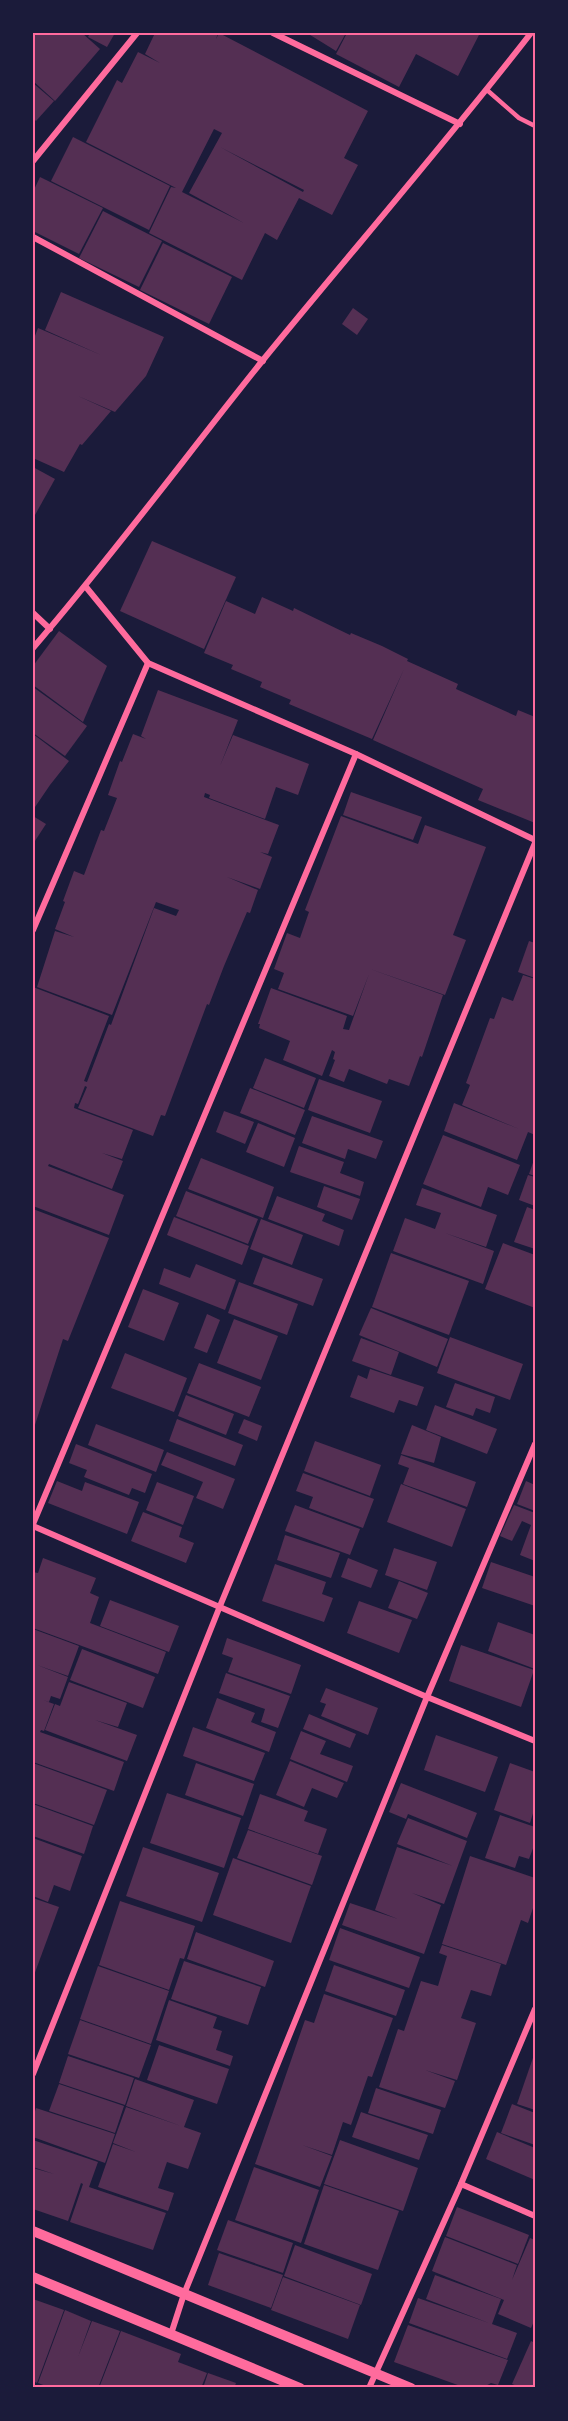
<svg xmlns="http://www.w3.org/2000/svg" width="568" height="2421" font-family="'Fira Sans Condensed',sans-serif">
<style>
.building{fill:#542f53;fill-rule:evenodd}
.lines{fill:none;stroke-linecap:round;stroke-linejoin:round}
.service{stroke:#ff6b9d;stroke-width:4.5}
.minor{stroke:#ff6b9d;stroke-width:6}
.tertiary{stroke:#ff6b9d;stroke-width:10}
.neatline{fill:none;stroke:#ff6b9d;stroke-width:2}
</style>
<rect width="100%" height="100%" fill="#1b1b3a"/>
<!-- building -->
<g class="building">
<path d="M33 33H82L100 49 55 101 33 81Z"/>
<path d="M90 33H115L107 47 88 37Z"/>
<path d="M155 33H218L216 39 219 33 368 111 344 158 358 165 332 215 299 198 277 240 265 233 242 280 149 233 171 187 176 188 86 142 117 80 122 83 138 52 160 63 145 54ZM214 129 222 133 189 193 244 223 182 192ZM220 147 304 190 303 192Z"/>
<path d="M307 33H346L336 51Z"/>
<path d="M347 33H480L458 76 416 54 399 87 336 54Z"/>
<path d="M33 83 54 101 36 121 33 118Z"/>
<path d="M73 137 170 186 149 230 51 181Z"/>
<path d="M40 177 103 208 79 254 33 231V192Z"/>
<path d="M103 211 162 241 139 287 79 258Z"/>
<path d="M163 243 232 277 209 324 140 290Z"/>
<path d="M61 292 164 337 146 376 115 412 78 396 111 411 82 445 80 444 64 472 33 458V341L38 328 101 355 45 330Z"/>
<path d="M353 308 368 319 357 335 342 324Z"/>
<path d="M33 467 55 479 35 515 33 514Z"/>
<path d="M152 541 236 577 204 649 120 611Z"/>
<path d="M262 597 293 611 294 608 350 635 351 633 382 646 408 659 407 661 458 684 456 689 516 716 518 710 535 717V823L478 800 483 789 373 740 404 669 372 739 289 704 291 700 260 687 262 682 231 669 233 665 204 653 226 601 255 614Z"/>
<path d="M59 631 107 666 83 722 33 685V666Z"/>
<path d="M33 687 87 726 65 756 33 733Z"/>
<path d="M158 690 238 720 220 766 233 735 309 764 298 795 276 787 265 819 209 798 210 795 205 793 204 797 279 825 268 854 260 852 272 857 260 889 227 877 258 890 250 913 247 912 224 966 209 1005 207 1004 165 1116 161 1115 153 1136 78 1108 87 1087 85 1086 78 1104 75 1103 74 1108 133 1130 122 1159 102 1153 123 1161 112 1189 49 1164 48 1166 124 1195 109 1235 33 1206V987L109 1016 84 1081 87 1082 109 1024 111 1025 154 908 176 916 179 910 156 902 112 1015 37 987 55 931 74 937 55 929 65 902 63 901 74 871 84 875 101 830 104 831 117 798 108 795 120 761 122 762 133 734 146 739 141 736Z"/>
<path d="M33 734 69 761 50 785 33 810Z"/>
<path d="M351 792 422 817 413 840 343 815Z"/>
<path d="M33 816 46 824 33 844Z"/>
<path d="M341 816 418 844 425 825 486 847 453 935 466 940 445 995 370 969 443 995 422 1057 420 1056 409 1086 389 1079 387 1084 349 1069 344 1082 329 1076 335 1060 333 1059 335 1052 332 1050 322 1076 283 1060 290 1041 259 1028 260 1024H258L271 988 347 1016 343 1029 349 1030 369 974 353 1016 278 989 284 973 274 969 287 933 300 938 309 912 305 910Z"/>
<path d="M529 941 535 943V978L518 972Z"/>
<path d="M523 975 535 979V1135L528 1132 517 1160 444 1131 454 1103 519 1129 462 1105 470 1085 466 1083 490 1018 494 1019 502 997 513 1001Z"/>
<path d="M265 1058 316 1078 304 1108 253 1088Z"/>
<path d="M319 1079 382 1101 370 1133 308 1110Z"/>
<path d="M250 1088 305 1110 295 1135 240 1113Z"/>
<path d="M224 1111 254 1122 245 1144 216 1132Z"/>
<path d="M312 1116 383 1141 376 1159 348 1149 345 1159 302 1143Z"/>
<path d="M258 1123 295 1138 284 1167 246 1152Z"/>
<path d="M443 1135 520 1165 508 1195 488 1187 481 1207 423 1184Z"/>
<path d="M299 1146 344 1162 340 1173 364 1182 360 1196 290 1172Z"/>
<path d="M535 1157V1176L529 1174Z"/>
<path d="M201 1158 274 1187 263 1218 188 1189Z"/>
<path d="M528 1175 535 1177V1206L519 1200Z"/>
<path d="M324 1186 360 1199 352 1220 317 1207Z"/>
<path d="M422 1188 497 1215 486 1247 445 1233 494 1251 483 1284 393 1251 405 1218 435 1229 441 1213 416 1205Z"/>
<path d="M186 1191 258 1219 248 1244 176 1216Z"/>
<path d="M277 1196 325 1214 322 1221 344 1230 339 1246 268 1219Z"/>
<path d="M527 1207 535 1210V1249L514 1242Z"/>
<path d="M33 1209 109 1238 68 1341 63 1339 33 1431Z"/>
<path d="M174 1217 249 1246 242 1265 167 1235Z"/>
<path d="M261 1219 303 1235 292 1265 250 1249Z"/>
<path d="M503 1243 535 1255 533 1266 535 1267V1308L485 1289Z"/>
<path d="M391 1253 469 1281 449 1335 372 1307Z"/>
<path d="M263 1257 323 1279 313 1306 253 1284Z"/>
<path d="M196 1264 236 1280 225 1310 159 1284 164 1268 190 1278Z"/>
<path d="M239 1282 298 1304 287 1335 228 1313Z"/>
<path d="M143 1289 179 1303 164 1341 128 1327Z"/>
<path d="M371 1308 448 1339 437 1367 359 1335Z"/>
<path d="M207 1314 220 1320 207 1353 194 1348Z"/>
<path d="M234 1319 278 1336 261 1380 217 1363Z"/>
<path d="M450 1337 523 1364 510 1400 437 1373Z"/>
<path d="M361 1338 399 1352 391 1375 352 1361Z"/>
<path d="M125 1353 187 1378 174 1412 111 1388Z"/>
<path d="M199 1363 261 1387 249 1417 187 1393Z"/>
<path d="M370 1369 424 1387 417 1406 399 1400 394 1413 350 1397 358 1375 367 1379Z"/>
<path d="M455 1383 495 1397 490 1413 476 1408 473 1416 446 1407Z"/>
<path d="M186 1395 234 1414 226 1435 178 1416Z"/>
<path d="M435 1405 497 1429 487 1454 426 1430Z"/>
<path d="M177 1419 243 1445 235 1466 169 1441Z"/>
<path d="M244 1419 262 1426 257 1441 238 1433Z"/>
<path d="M96 1424 164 1450 156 1472 88 1445Z"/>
<path d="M412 1425 441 1437 434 1463 401 1454Z"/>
<path d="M315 1441 381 1465 370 1496 304 1471Z"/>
<path d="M76 1444 152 1474 145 1493 132 1488 129 1495 84 1477 87 1470 69 1463Z"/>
<path d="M167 1452 235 1479 223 1509 196 1498 203 1482 161 1465Z"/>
<path d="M401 1455 476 1482 467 1507 403 1484 409 1468 398 1464Z"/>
<path d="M303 1473 374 1499 363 1528 309 1508 313 1497 296 1491Z"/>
<path d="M57 1481 82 1491 85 1482 139 1502 127 1534 48 1503Z"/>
<path d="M526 1481 535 1485V1511L517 1504Z"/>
<path d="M157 1482 194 1496 183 1525 146 1510Z"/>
<path d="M401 1484 466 1509 452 1547 387 1522Z"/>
<path d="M295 1505 360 1529 350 1555 285 1531Z"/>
<path d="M514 1505 535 1513V1561L520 1555 531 1525 522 1521 512 1541 500 1536Z"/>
<path d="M143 1512 182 1527 179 1537 194 1543 186 1563 131 1541Z"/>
<path d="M285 1535 340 1553 331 1578 277 1560Z"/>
<path d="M394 1548 437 1562 427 1590 385 1575Z"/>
<path d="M43 1558 96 1578 90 1593 99 1597 90 1623 166 1652 158 1674 33 1628V1572L38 1573Z"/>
<path d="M348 1558 378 1570 371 1588 341 1577Z"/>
<path d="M491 1562 535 1577V1606L482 1588Z"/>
<path d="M275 1564 326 1582 322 1594 333 1598 324 1622 262 1601Z"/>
<path d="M399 1581 428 1593 417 1619 388 1608Z"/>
<path d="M110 1600 179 1626 169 1652 100 1626Z"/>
<path d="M359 1601 412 1620 399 1653 347 1633Z"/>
<path d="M498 1622 535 1635V1669L488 1651Z"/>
<path d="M33 1629 79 1646 68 1676 37 1665 68 1677 60 1699 51 1696 49 1702 43 1700 54 1704 44 1731 41 1730 40 1732 124 1762 114 1791 33 1762Z"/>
<path d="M227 1638 301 1665 291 1694 228 1672 233 1658 222 1654Z"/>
<path d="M461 1645 534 1670 521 1707 449 1681Z"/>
<path d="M82 1649 155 1677 143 1708 70 1680Z"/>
<path d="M226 1673 290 1696 278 1728 261 1722 265 1709 219 1693Z"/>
<path d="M69 1682 127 1703 118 1727 95 1720 137 1735 127 1761 45 1730 55 1704 60 1706Z"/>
<path d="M326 1688 378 1708 368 1735 321 1716 326 1704 320 1702Z"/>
<path d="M217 1698 255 1713 251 1722 276 1732 269 1752 206 1728Z"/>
<path d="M309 1714 356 1734 350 1748 303 1729Z"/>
<path d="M193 1727 265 1753 254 1781 183 1756Z"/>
<path d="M301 1731 326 1741 320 1754 353 1766 347 1782 290 1759Z"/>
<path d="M436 1735 498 1757 485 1792 424 1770Z"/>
<path d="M290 1761 344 1783 337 1798 312 1788 304 1807 276 1795Z"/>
<path d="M33 1763 107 1790 94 1825 33 1803Z"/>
<path d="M196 1763 254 1784 243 1816 185 1795Z"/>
<path d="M510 1763 535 1772V1807L530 1823 494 1810Z"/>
<path d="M401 1783 477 1813 467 1838 408 1814 406 1819 389 1812Z"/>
<path d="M167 1793 241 1818 224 1868 150 1843Z"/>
<path d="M260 1794 308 1811 304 1821 327 1829 318 1854 248 1829Z"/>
<path d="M33 1804 93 1826 84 1854 33 1836Z"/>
<path d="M500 1815 535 1827V1843L529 1859 519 1856 515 1868 485 1858Z"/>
<path d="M408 1818 467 1841 444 1904 412 1893 441 1905 424 1954 342 1925 350 1903 398 1919 375 1910 397 1847 453 1866 397 1844Z"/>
<path d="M248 1830 322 1856 312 1885 237 1858Z"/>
<path d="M33 1838 82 1856 70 1891 54 1885 48 1902 33 1896Z"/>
<path d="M143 1847 219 1873 202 1922 126 1896Z"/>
<path d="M470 1856 535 1878V1902L528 1923 521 1920 506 1965 442 1944Z"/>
<path d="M233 1858 311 1886 291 1943 213 1915Z"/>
<path d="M33 1898 59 1907 33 1978Z"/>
<path d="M120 1901 195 1926 184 1959 180 1958 169 1990 99 1965Z"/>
<path d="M340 1928 420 1957 409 1988 329 1960Z"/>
<path d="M196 1932 274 1961 265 1987 187 1959Z"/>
<path d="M442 1945 501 1964 491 1996 471 1990 461 2018 476 2023 457 2080 425 2070 455 2081 445 2108 379 2087 398 2029 404 2031 421 1981 438 1986 447 1956 439 1953Z"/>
<path d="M184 1961 261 1987 248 2025 171 1999Z"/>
<path d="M334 1965 405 1990 396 2016 325 1991Z"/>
<path d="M98 1966 169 1991 151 2044 80 2019Z"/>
<path d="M324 1994 393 2018 372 2077 368 2076 351 2125 343 2122 332 2155 302 2145 332 2156 320 2187 255 2164 305 2020 314 2023Z"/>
<path d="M169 2000 217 2017 213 2028 222 2031 216 2050 233 2056 230 2066 156 2040Z"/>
<path d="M80 2020 151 2045 139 2078 68 2054Z"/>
<path d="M159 2045 229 2069 217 2104 147 2080Z"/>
<path d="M535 2052V2110L517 2104Z"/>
<path d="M68 2056 134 2078 125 2105 59 2083Z"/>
<path d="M135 2079 194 2100 184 2127 201 2133 188 2169 167 2162 158 2188 174 2193 168 2211 98 2187 113 2144 136 2152 113 2143 126 2107 181 2126 126 2106Z"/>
<path d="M59 2084 124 2106 115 2133 49 2111Z"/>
<path d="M376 2088 441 2110 433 2134 368 2113Z"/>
<path d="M512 2104 535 2113V2145L501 2133Z"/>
<path d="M36 2108 115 2134 105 2163 33 2137V2118Z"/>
<path d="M361 2112 428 2135 419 2160 352 2137Z"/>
<path d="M497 2132 535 2148V2180L486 2159Z"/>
<path d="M33 2140 98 2162 89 2187 166 2213 153 2250 70 2222 83 2184 81 2183 68 2221 33 2209V2168L54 2174 33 2167Z"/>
<path d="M340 2140 418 2168 403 2211 324 2184Z"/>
<path d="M254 2167 319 2190 301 2243 235 2220Z"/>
<path d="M324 2185 399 2211 378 2270 304 2244Z"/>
<path d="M457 2207 529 2235 518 2264 446 2236Z"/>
<path d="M228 2220 293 2243 283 2273 217 2250Z"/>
<path d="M445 2237 517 2265 512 2280 530 2238 535 2240V2319L531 2328 498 2314 504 2300 432 2271Z"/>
<path d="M295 2245 372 2274 361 2305 284 2276Z"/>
<path d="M219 2253 283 2275 271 2308 208 2285Z"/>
<path d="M435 2275 501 2299 492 2324 517 2333 507 2359 409 2323 418 2298 489 2323 426 2299Z"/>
<path d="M283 2277 360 2305 348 2339 271 2310Z"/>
<path d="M33 2299 64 2310 37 2383 33 2381Z"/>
<path d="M65 2310 91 2321 78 2357 92 2321 120 2331 98 2388H51L38 2383Z"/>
<path d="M408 2325 508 2360 498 2385 491 2383 482 2388H466L394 2362Z"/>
<path d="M121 2331 181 2354 178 2362 207 2373 201 2388H99Z"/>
<path d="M531 2341 535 2343V2388H522L512 2384Z"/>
<path d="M208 2373 236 2383 234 2388H203Z"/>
</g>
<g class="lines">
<!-- service -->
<path class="service" d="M487 90 519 118 535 126"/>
<!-- minor -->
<g class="minor">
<path d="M273 33 460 124"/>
<path d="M33 161 137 33"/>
<path d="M33 237 263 361"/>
<path d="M86 587 148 663 356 754 535 840"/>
<path d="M33 613 50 629"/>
<path d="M33 648C113 555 186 456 263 360 352 251 444 145 531 33"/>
<path d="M33 930 148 663"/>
<path d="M33 1524 356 754"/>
<path d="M33 1526 427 1697 535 1741"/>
<path d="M33 2074 220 1606 535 843"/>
<path d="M461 2184 535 2216"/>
<path d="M171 2334 184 2294 427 1697 535 1444"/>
<path d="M369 2388 461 2184 535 2009"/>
</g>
<!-- tertiary -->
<g class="tertiary">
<path d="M33 2231 411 2388"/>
<path d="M33 2277 300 2388"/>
</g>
</g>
<!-- border -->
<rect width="568" height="2421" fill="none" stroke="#1b1b3a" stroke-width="69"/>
<rect x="34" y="34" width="500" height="2352" class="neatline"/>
</svg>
